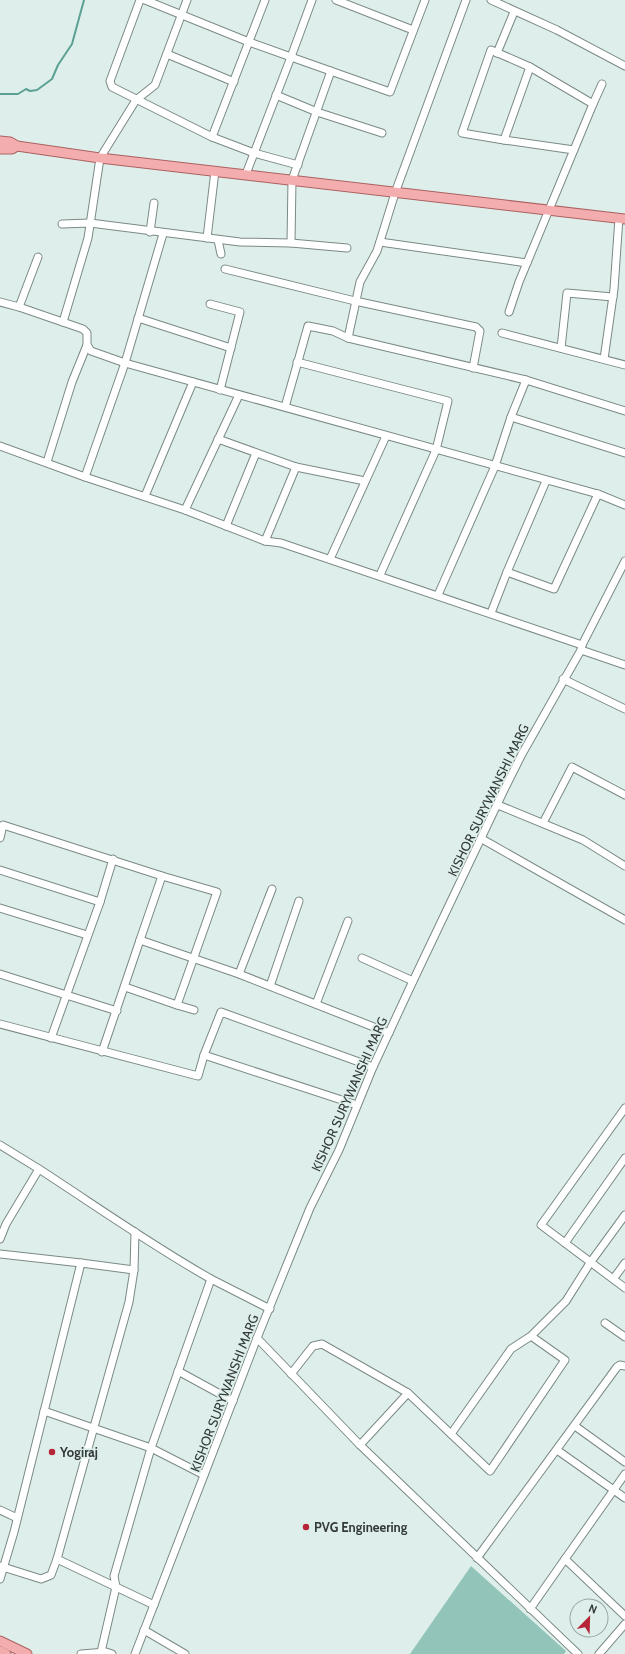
<svg xmlns="http://www.w3.org/2000/svg" width="625" height="1654" font-family="Cabin,sans-serif">
<style>
.green{fill:#92c4b9}
.lines{fill:none;stroke-linecap:round;stroke-linejoin:round}
.stream{stroke:#5ba092;stroke-width:2}
.minor-casing{stroke:#7b8986;stroke-width:9}
.major-casing{stroke:#ab6161;stroke-width:11}
.minor{stroke:#fff;stroke-width:7}
.major{stroke:#f4adae;stroke-width:9}
.poi-dot{fill:#b52437;stroke:#deefeb;stroke-width:1.5}
.labels{text-anchor:middle;stroke-width:3.5;stroke-linejoin:round;paint-order:stroke}
.street-label{font-size:13px;fill:#323937;stroke:#deefeb}
.poi-label{font-size:13px;font-weight:bold;fill:#323937;stroke:#deefeb;text-anchor:start}
</style>
<rect width="100%" height="100%" fill="#deefeb"/>
<!-- green -->
<path class="green" d="M471 1566 566 1651 564 1654H410Z"/>
<g class="lines">
<!-- stream -->
<path class="stream" d="M0 94H18L26 89 30 91 37 90 52 79 58 65 72 44 84 0"/>
<defs>
<g id="minor">
<path d="M140 0 110 81 112 87 212 137 254 153 298 165"/>
<path d="M145 0 249 42 291 57 312 0"/>
<path d="M336 0 413 30"/>
<path d="M491 0 557 30 625 66"/>
<path d="M497 53 514 12"/>
<path d="M167 54 234 82"/>
<path d="M276 95 317 112 382 133"/>
<path d="M593 104 602 84"/>
<path d="M212 137 265 0"/>
<path d="M504 140 462 133 491 50 530 67"/>
<path d="M246 174 291 57 390 92 425 0"/>
<path d="M62 224 90 223 240 242 291 243 292 180 331 71"/>
<path d="M150 232 154 203"/>
<path d="M207 238 215 171"/>
<path d="M218 240 221 254"/>
<path d="M380 242 527 263"/>
<path d="M291 243 347 248"/>
<path d="M225 269 355 301 476 327 480 331 473 368"/>
<path d="M0 302 19 307 83 329 87 333V345L91 351 125 363 598 494 625 505"/>
<path d="M210 304 240 312 220 390"/>
<path d="M19 307 38 257"/>
<path d="M509 312 519 282 593 104 530 67 504 140 574 150"/>
<path d="M138 318 231 348"/>
<path d="M63 322 88 238 100 158 136 100 155 85 187 0"/>
<path d="M502 333 625 365"/>
<path d="M348 338 360 282 377 251 395 193 466 0"/>
<path d="M561 348 567 293 613 297"/>
<path d="M604 359 614 289 619 218"/>
<path d="M297 362 448 401 436 450 380 575"/>
<path d="M285 407 308 326 333 331 348 338 526 380"/>
<path d="M511 417 625 453"/>
<path d="M218 439 296 467 365 481"/>
<path d="M0 446 85 477 125 363 163 234"/>
<path d="M47 462 72 382 87 345"/>
<path d="M85 477 185 510 265 541 281 543 582 645"/>
<path d="M546 481 507 572 554 589 598 494"/>
<path d="M145 496 193 382"/>
<path d="M185 510 239 395"/>
<path d="M226 526 256 453"/>
<path d="M265 541 296 467"/>
<path d="M330 559 386 436"/>
<path d="M438 595 495 466 511 417 526 380 625 411"/>
<path d="M491 613 507 572"/>
<path d="M581 650 625 665"/>
<path d="M563 679 625 709"/>
<path d="M498 805 583 840 625 866"/>
<path d="M543 823 572 767 625 795"/>
<path d="M0 838 3 825 162 876 140 940 239 974 389 1033"/>
<path d="M482 839 625 920"/>
<path d="M0 870 100 902"/>
<path d="M162 876 217 892 177 1005 194 1010"/>
<path d="M0 908 87 935"/>
<path d="M362 958 413 981"/>
<path d="M0 974 117 1011"/>
<path d="M239 974 272 889"/>
<path d="M270 986 299 901"/>
<path d="M125 987 177 1005"/>
<path d="M316 1004 348 921"/>
<path d="M0 1024 198 1076 204 1055"/>
<path d="M51 1038 100 902 113 859"/>
<path d="M102 1052 140 940"/>
<path d="M357 1105 204 1055 221 1012 373 1067"/>
<path d="M625 1108 541 1225 625 1288"/>
<path d="M0 1145 39 1169 6 1224 0 1239"/>
<path d="M39 1169C96 1206 151 1245 211 1279"/>
<path d="M135 1232 134 1270 129 1302 57 1559 154 1605"/>
<path d="M565 1243 625 1158"/>
<path d="M0 1254 81 1263"/>
<path d="M614 1278 625 1263"/>
<path d="M605 1323 625 1337"/>
<path d="M531 1336 565 1360 490 1471 451 1434 511 1349 531 1336 566 1301 590 1263 625 1215"/>
<path d="M257 1338 360 1445 578 1654"/>
<path d="M178 1371 233 1401"/>
<path d="M291 1374 313 1346 322 1344 408 1393"/>
<path d="M44 1411 151 1448 204 1475"/>
<path d="M575 1426 625 1462"/>
<path d="M360 1445 408 1393 451 1434"/>
<path d="M557 1450 625 1498"/>
<path d="M625 1474 565 1559 625 1616"/>
<path d="M0 1510 17 1518"/>
<path d="M477 1558 617 1367 620 1365 625 1366"/>
<path d="M0 1566 41 1579 51 1575 57 1559"/>
<path d="M0 1579 14 1532 81 1263 134 1270"/>
<path d="M530 1609 565 1559"/>
<path d="M144 1630 185 1654"/>
<path d="M101 1652 116 1587 114 1576 151 1448 211 1279 270 1309"/>
<path d="M81 1654 106 1652 112 1654"/>
<path d="M135 1654 257 1338 310 1208 339 1150 373 1067 413 981 503 792 522 754 581 650 582 645 625 561"/>
<path d="M599 1654 625 1624"/>
</g>
<g id="major">
<path d="M0 141 10 142 17 146 100 158 625 219"/>
<path d="M0 149H12L17 146"/>
<path d="M0 1641 27 1654"/>
<path d="M0 1651 6 1654"/>
</g>
</defs>
<!-- minor casing -->
<use href="#minor" class="minor-casing"/>
<!-- major casing -->
<use href="#major" class="major-casing"/>
<!-- minor -->
<use href="#minor" class="minor"/>
<!-- major -->
<use href="#major" class="major"/>
</g>
<!-- markers -->
<g class="poi-dot">
<circle cx="52" cy="1452" r="4"/>
<circle cx="306" cy="1527" r="4"/>
</g>
<g class="labels">
<!-- street labels -->
<g class="street-label">
<text transform="translate(488 800) rotate(-64)" y="5">KISHOR SURYWANSHI MARG</text>
<text transform="translate(349 1094) rotate(-66)" y="5">KISHOR SURYWANSHI MARG</text>
<text transform="translate(224 1393) rotate(-69)" y="5">KISHOR SURYWANSHI MARG</text>
</g>
<!-- poi labels -->
<g class="poi-label">
<text x="60" y="1457">Yogiraj</text>
<text x="314" y="1532">PVG Engineering</text>
</g>
</g>
<!-- north arrow -->
<g transform="translate(589 1618) rotate(23)"><circle r="19" fill="#deefeb" stroke="#99a6a3"/>
<path d="M0-3L7 15L0 10L-7 15Z" fill="#b52437"/>
<text y="-6" font-size="11" font-weight="bold" text-anchor="middle" fill="#323937">N</text>
</g>
</svg>
